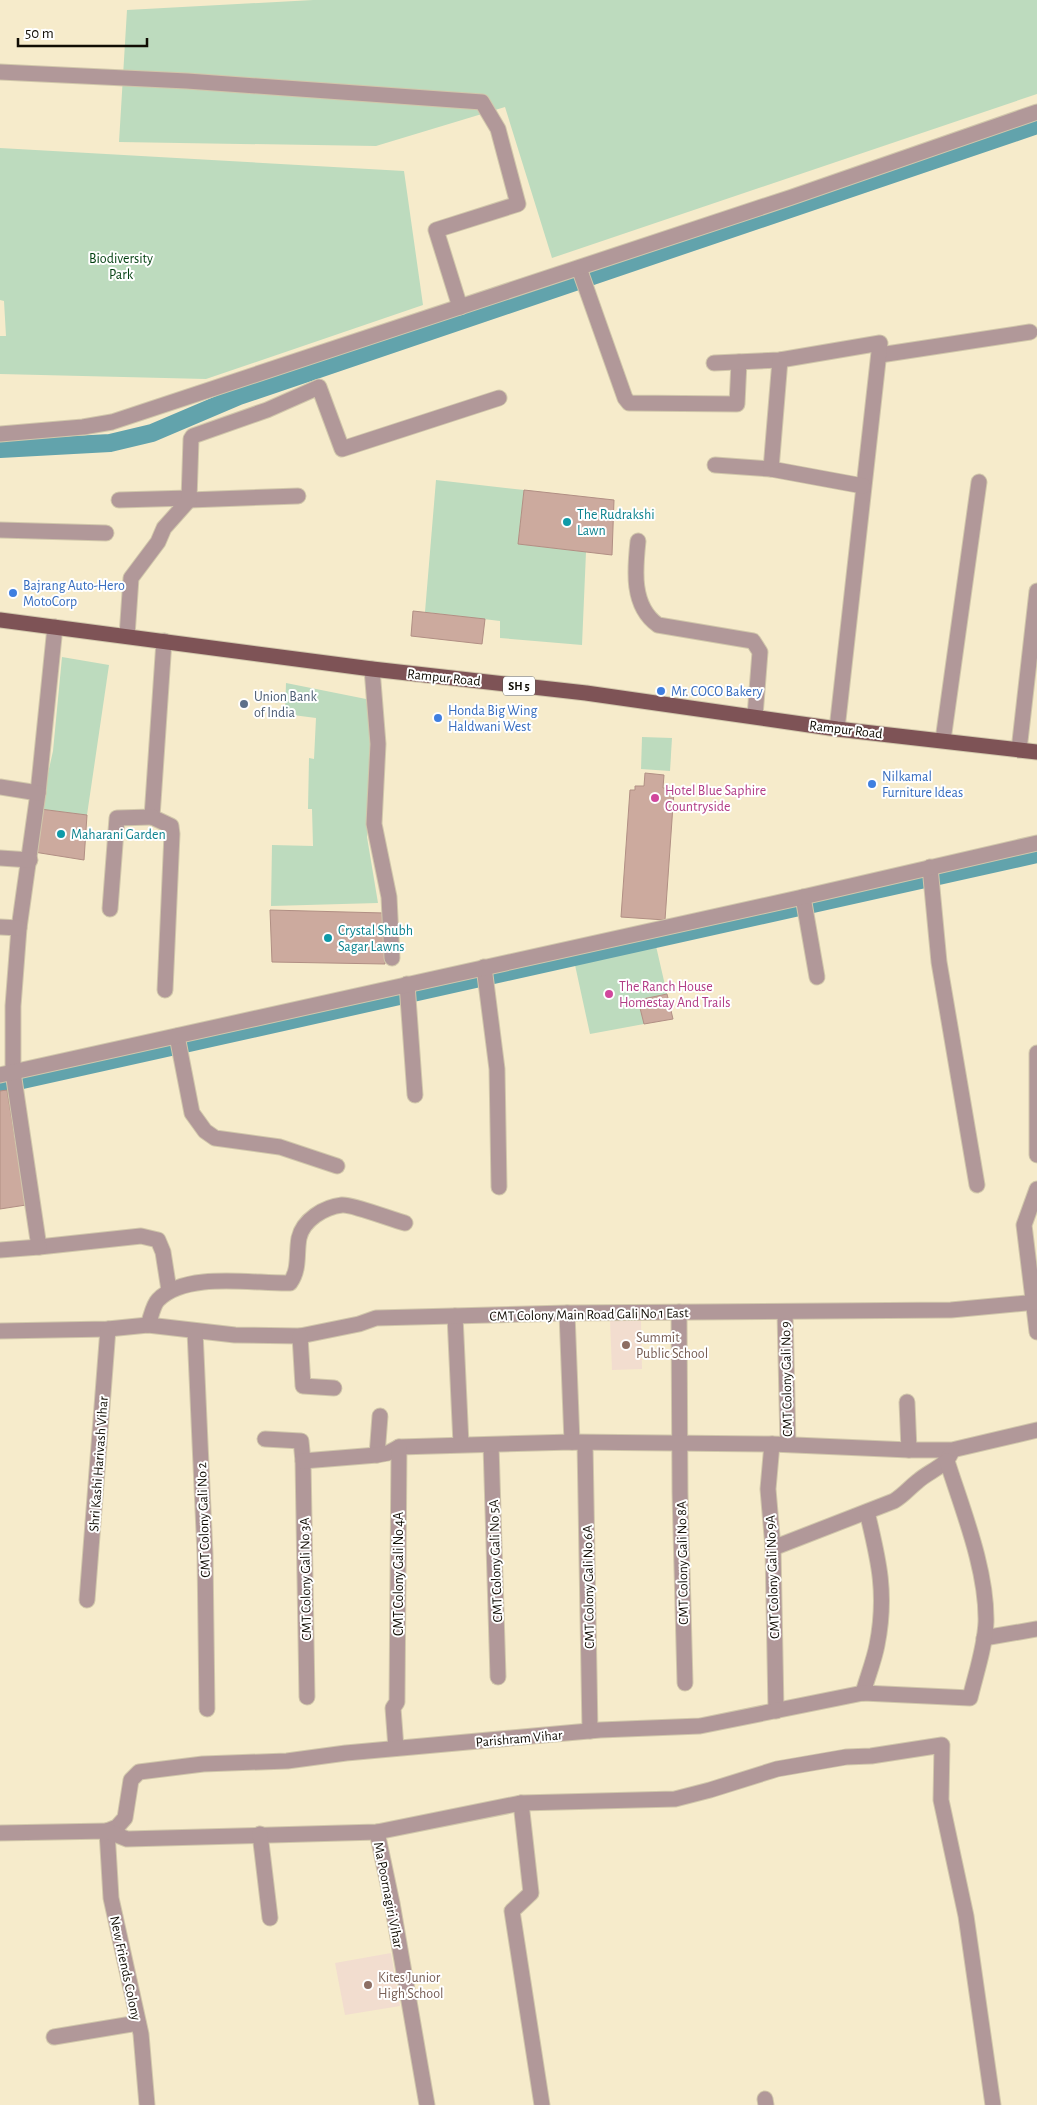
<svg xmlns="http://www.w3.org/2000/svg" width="1037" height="2105" font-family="'Alegreya Sans',sans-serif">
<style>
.education{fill:#f2ddcf}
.green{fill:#bddbbe}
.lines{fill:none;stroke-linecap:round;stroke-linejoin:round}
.canal{stroke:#62a3ac;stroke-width:18}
.building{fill:#ccaa9e;stroke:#b18f84}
.minor-casing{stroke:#d1c7ab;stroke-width:17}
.major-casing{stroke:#d1c7ab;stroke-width:17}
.minor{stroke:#b19899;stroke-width:15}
.major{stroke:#7e5356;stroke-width:15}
.culture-dot{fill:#0f9aa8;stroke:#fff;stroke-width:2}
.shop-dot{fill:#3f7fe0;stroke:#fff;stroke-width:2}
.service-dot{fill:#5c6f8a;stroke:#fff;stroke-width:2}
.hotel-dot{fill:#d1479c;stroke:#fff;stroke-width:2}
.education-dot{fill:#8d6e63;stroke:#fff;stroke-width:2}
.labels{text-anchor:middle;stroke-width:4;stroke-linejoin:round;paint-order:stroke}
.shield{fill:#fff;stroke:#58564f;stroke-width:1}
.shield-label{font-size:12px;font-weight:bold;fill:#110d04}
.park-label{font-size:14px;fill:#003f0f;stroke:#fff}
.culture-label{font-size:14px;fill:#0d838f;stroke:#fff;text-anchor:start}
.shop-label{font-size:14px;fill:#366cbe;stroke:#fff;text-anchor:start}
.street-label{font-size:14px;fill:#110d04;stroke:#fff}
.service-label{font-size:14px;fill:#4e5e75;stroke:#fff;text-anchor:start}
.hotel-label{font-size:14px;fill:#b23c85;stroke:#fff;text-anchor:start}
.education-label{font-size:14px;fill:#785e54;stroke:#fff;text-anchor:start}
</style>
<rect width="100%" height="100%" fill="#f6ebcb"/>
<!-- education -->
<g class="education">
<path d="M610 1320 641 1321 642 1369 612 1370Z"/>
<path d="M391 1953 400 2006 345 2015 335 1963Z"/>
</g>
<!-- green -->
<g class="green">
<path d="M313 0H1037V94L552 258 505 107 376 146 119 142 127 10Z"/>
<path d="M0 148 404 171 423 305 206 379 0 374V336H6L4 301 0 300Z"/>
<path d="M436 480 524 490 518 544 586 552 582 645 500 638V621L425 612Z"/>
<path d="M62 657 109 665 87 815 40 809 53 751Z"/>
<path d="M286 683 366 699 375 741 367 837 378 903 271 906 272 845 313 846 312 809H308L309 758 314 759 316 718 285 714Z"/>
<path d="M642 737 672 738 670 771 641 769Z"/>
<path d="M656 946 667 994 638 1000 644 1024 590 1034 575 965Z"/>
</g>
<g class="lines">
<!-- canal -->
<g class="canal">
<path d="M0 449 110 443 152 433 239 396 1037 125"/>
<path d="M0 1085 1037 854"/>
</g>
</g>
<!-- building -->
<g class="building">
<path d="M524 490 614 500 612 555 518 544Z"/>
<path d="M413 611 485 619 482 644 411 636Z"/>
<path d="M645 773 664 775 663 788H670L669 792 674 791 665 920 621 917 630 790H635V786H644Z"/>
<path d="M40 809 87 815 84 860 34 852Z"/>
<path d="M270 910 384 913 385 964 272 962Z"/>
<path d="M667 994 673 1019 644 1024 638 1000Z"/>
<path d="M7 1090 26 1205 0 1209V1091Z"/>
</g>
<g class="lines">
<defs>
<g id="minor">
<path d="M0 72 187 81 482 102 498 129 518 204 436 230 460 307"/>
<path d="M579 268 625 398 629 403 737 404 739 362"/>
<path d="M880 355 1030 332"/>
<path d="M714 363 780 360 880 343 837 729"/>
<path d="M0 434 83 427 112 422 792 197 1037 112"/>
<path d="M715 465 771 469 863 486"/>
<path d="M771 469 780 360"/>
<path d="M119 500 189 498"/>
<path d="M189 500 298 496"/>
<path d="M0 530 106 533"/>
<path d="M638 541C635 569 631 606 658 625L753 641 760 652 755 716"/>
<path d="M55 627 38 793 19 928 13 1006V1072L39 1247 141 1236 158 1240 163 1252 169 1290"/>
<path d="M127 636 131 578 158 542 164 528 189 500 191 439 193 436 267 410 319 387 342 449 499 398"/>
<path d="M164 641 152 817 171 826 172 834 165 990"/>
<path d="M372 669 378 744 374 824 389 897 392 958"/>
<path d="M943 740 979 482"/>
<path d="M1019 750 1037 591"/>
<path d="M0 787 38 793"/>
<path d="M0 858 30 860"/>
<path d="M930 867 939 962 977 1185"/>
<path d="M803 897 817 977"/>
<path d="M110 909 117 818 152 817"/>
<path d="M0 927 19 928"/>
<path d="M484 967 497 1069 499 1187"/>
<path d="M407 984 415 1095"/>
<path d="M177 1036 192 1113 205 1131 215 1138 280 1147 337 1166"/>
<path d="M1037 1053V1155"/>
<path d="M0 1075 803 897 1037 843"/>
<path d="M1037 1189 1024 1225 1037 1332"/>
<path d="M0 1250 39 1247"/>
<path d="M679 1312 680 1493 685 1683"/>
<path d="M567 1313 572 1442"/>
<path d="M785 1313 788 1444"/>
<path d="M455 1316 461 1444"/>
<path d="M148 1325C151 1317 153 1305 158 1300 186 1271 254 1284 290 1283 300 1269 296 1254 299 1238 303 1220 324 1207 342 1205 352 1204 393 1220 405 1223"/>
<path d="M0 1331 108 1329 148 1325 235 1335 300 1336 359 1324 376 1318 567 1313 951 1310 1037 1302"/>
<path d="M195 1331 205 1554 207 1709"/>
<path d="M300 1336 303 1386 334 1388"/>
<path d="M907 1402 909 1450"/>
<path d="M265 1439 301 1441 303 1461 307 1697"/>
<path d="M585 1443 590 1731"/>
<path d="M772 1444 768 1489 773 1548 776 1711"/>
<path d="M491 1445 498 1677"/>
<path d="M377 1455 380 1416"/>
<path d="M303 1461 377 1455 388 1453 399 1447 572 1442 772 1444 909 1450H952L1037 1430"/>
<path d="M773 1548 894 1501C904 1495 909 1488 918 1481 929 1471 945 1467 951 1453"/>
<path d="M87 1600 108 1329"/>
<path d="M984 1638 1037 1629"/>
<path d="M863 1693C867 1678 874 1661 877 1645 887 1595 879 1561 867 1512"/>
<path d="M396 1748 393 1708 397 1702 399 1447"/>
<path d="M521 1803 531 1893 512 1911 542 2105"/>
<path d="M107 1831 117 1827 125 1818 131 1780 139 1772 203 1764 287 1761 346 1753 600 1730 700 1726 863 1693 970 1698C976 1673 985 1647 986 1622 987 1570 963 1511 947 1461"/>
<path d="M107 1831 111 1898 141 2034 147 2105"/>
<path d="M377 1832 392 1903 427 2105"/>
<path d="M0 1833 107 1831 127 1839 377 1832 521 1803 675 1799 710 1790 777 1769 846 1757 871 1756 942 1745 941 1800 966 1916 993 2105"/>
<path d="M260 1834 270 1918"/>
<path d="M54 2037 138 2023"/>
<path d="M765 2099 766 2105"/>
</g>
<path id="major" d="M0 620 372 669 586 693 837 729 1037 752"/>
</defs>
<!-- minor casing -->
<use href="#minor" class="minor-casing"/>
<!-- major casing -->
<use href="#major" class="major-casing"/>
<!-- minor -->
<use href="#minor" class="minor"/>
<!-- major -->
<use href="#major" class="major"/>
</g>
<!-- markers -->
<g class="culture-dot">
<circle cx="567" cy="522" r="5"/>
<circle cx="61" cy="834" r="5"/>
<circle cx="328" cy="938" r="5"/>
</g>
<g class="shop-dot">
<circle cx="13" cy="593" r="5"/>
<circle cx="661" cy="691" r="5"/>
<circle cx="438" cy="718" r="5"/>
<circle cx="872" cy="784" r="5"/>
</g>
<circle class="service-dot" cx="244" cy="704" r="5"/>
<g class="hotel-dot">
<circle cx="655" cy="798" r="5"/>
<circle cx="609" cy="994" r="5"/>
</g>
<g class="education-dot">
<circle cx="626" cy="1345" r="5"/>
<circle cx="368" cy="1985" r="5"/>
</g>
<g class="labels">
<!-- shield labels -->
<rect class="shield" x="503" y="676.5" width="32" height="19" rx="4"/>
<g class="shield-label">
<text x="519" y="690">SH 5</text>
</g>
<!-- park labels -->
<g class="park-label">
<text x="121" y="263">Biodiversity<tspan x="121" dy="16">Park</tspan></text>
</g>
<!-- culture labels -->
<g class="culture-label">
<text x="577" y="519">The Rudrakshi<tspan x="577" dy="16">Lawn</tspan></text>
<text x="71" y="839">Maharani Garden</text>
<text x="338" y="935">Crystal Shubh<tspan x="338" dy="16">Sagar Lawns</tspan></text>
</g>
<!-- shop labels -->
<g class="shop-label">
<text x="23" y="590">Bajrang Auto-Hero<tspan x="23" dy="16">MotoCorp</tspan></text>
<text x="671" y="696">Mr. COCO Bakery</text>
<text x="448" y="715">Honda Big Wing<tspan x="448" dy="16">Haldwani West</tspan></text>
<text x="882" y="781">Nilkamal<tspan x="882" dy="16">Furniture Ideas</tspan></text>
</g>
<!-- street labels -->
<g class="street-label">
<text transform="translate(444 677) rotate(6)" y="5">Rampur Road</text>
<text transform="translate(846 729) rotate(7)" y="5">Rampur Road</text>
<text transform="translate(589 1314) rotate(-1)" y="5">CMT Colony Main Road Gali No 1 East</text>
<text transform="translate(786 1379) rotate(-91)" y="5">CMT Colony Gali No 9</text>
<text transform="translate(98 1464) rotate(-86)" y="5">Shri Kashi Harivash Vihar</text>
<text transform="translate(203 1520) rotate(-92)" y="5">CMT Colony Gali No 2</text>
<text transform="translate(495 1561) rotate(-92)" y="5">CMT Colony Gali No 5A</text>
<text transform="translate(682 1563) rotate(-91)" y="5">CMT Colony Gali No 8A</text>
<text transform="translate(398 1574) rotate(-90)" y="5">CMT Colony Gali No 4A</text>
<text transform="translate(772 1577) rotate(-92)" y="5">CMT Colony Gali No 9A</text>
<text transform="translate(305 1579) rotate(-91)" y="5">CMT Colony Gali No 3A</text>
<text transform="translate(588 1587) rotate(-91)" y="5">CMT Colony Gali No 6A</text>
<text transform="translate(519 1738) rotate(-5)" y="5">Parishram Vihar</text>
<text transform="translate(389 1895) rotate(79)" y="5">Ma Poornagiri Vihar</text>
<text transform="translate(126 1968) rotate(78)" y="5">New Friends Colony</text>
</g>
<!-- service labels -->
<g class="service-label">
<text x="254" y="701">Union Bank<tspan x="254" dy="16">of India</tspan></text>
</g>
<!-- hotel labels -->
<g class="hotel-label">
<text x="665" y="795">Hotel Blue Saphire<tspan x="665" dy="16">Countryside</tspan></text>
<text x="619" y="991">The Ranch House<tspan x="619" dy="16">Homestay And Trails</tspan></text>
</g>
<!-- education labels -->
<g class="education-label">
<text x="636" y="1342">Summit<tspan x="636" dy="16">Public School</tspan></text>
<text x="378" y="1982">Kites Junior<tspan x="378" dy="16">High School</tspan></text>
</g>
</g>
<!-- scale -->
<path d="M18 38v8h129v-8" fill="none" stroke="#110d04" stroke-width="2.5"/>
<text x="25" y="38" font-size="15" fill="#110d04" stroke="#ffffff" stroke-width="4" paint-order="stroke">50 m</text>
</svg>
